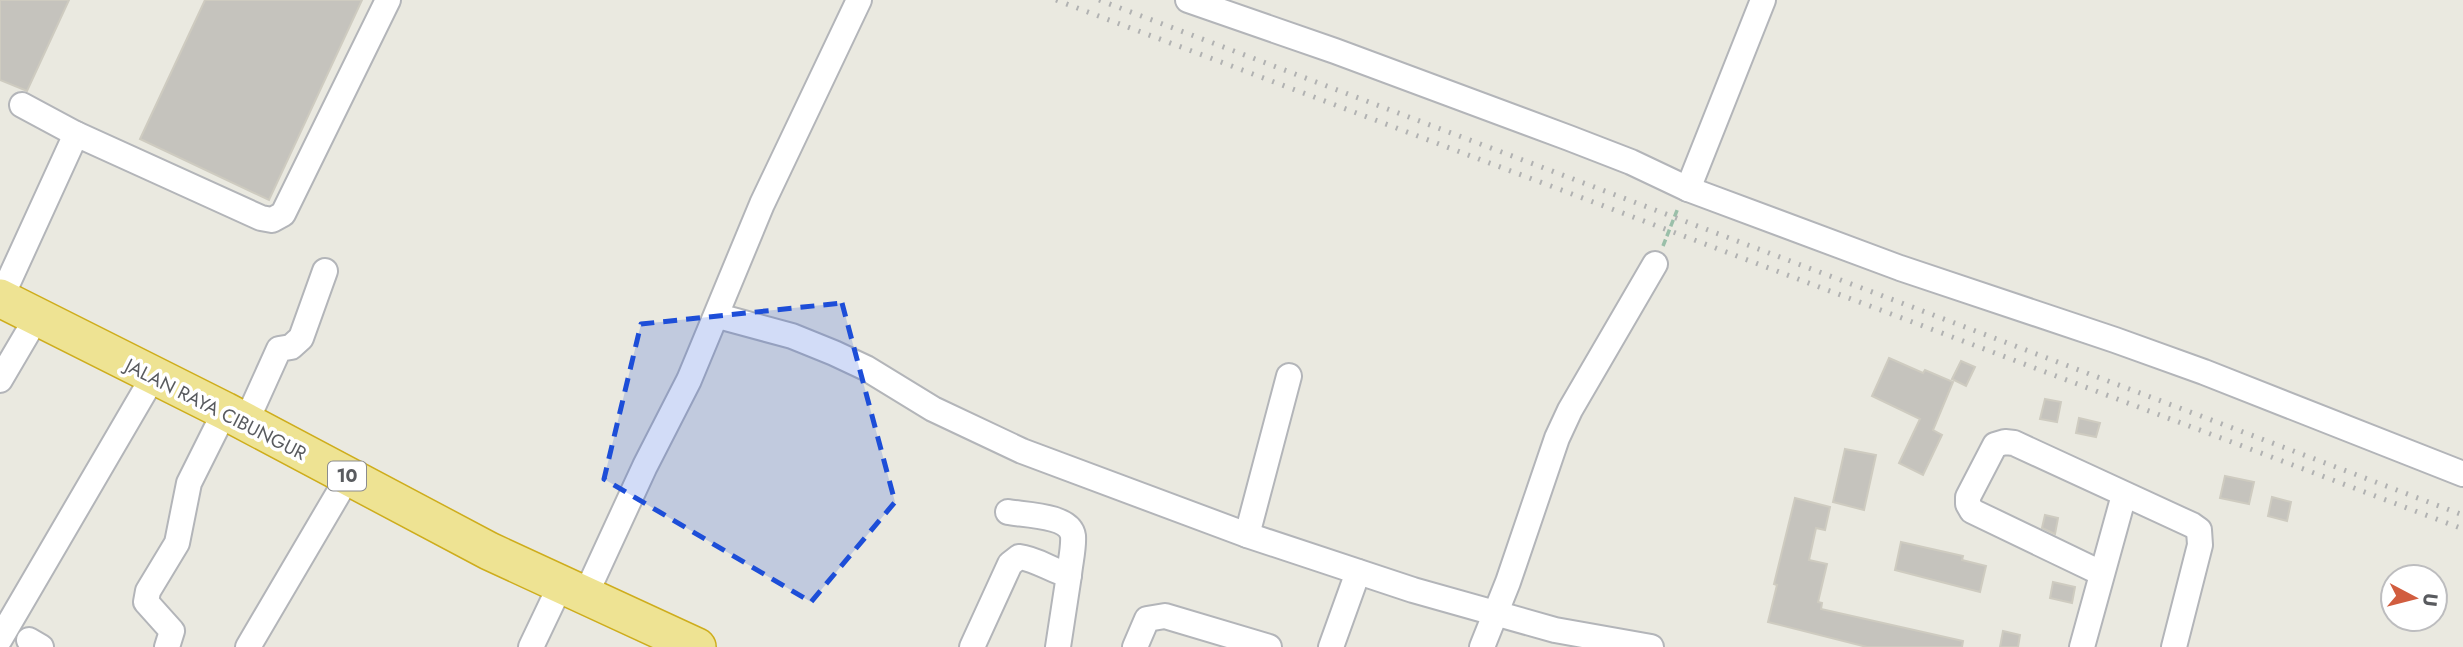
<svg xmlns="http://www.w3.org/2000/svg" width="2463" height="647" font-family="Jost,sans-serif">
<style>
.building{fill:#c5c3bd;stroke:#cecbc0;stroke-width:2}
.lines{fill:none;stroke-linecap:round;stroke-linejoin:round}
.minor-casing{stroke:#b3b5b9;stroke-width:28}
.highway-casing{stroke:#cead1c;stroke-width:40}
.path{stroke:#9abfa9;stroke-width:3.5;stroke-dasharray:7 3.5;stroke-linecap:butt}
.minor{stroke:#fff;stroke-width:24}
.highway{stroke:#eee393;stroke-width:37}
.rail{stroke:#b1b2b2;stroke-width:5;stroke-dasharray:2 9;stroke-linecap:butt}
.marked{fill:#1d4ed8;fill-opacity:0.2;stroke:#1d4ed8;stroke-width:5;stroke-dasharray:14 9;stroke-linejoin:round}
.labels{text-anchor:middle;stroke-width:7;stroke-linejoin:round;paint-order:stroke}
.shield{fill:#fff;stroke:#8b8c8f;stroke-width:2}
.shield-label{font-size:18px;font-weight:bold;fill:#595b5f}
.street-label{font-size:19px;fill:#595b5f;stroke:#fff}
</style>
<rect width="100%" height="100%" fill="#eae9e0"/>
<!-- building -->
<g class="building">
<path d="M0 0H69L27 91 0 80Z"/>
<path d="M205 0H362L269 200 140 139Z"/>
<path d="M1889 358 1923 373 1925 370 1953 382 1933 430 1942 435 1923 475 1899 463 1920 419 1872 396Z"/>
<path d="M1961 361 1975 367 1966 386 1952 379Z"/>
<path d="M2045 399 2061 402 2057 422 2040 419Z"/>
<path d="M2079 418 2100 423 2096 437 2076 433Z"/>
<path d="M1845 449 1876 455 1864 510 1833 502Z"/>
<path d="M2225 476 2254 482 2249 504 2220 498Z"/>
<path d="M2272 497 2291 502 2287 521 2268 516Z"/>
<path d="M1795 498 1830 507 1825 530 1816 528 1809 560 1827 564 1818 602 1822 603 1821 609 1963 641 1962 647H1867L1768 622 1777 585 1774 584Z"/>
<path d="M2045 515 2058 518 2055 534 2042 528Z"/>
<path d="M1901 542 1963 556 1962 560 1986 566 1980 592 1895 570Z"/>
<path d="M2053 582 2075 587 2072 603 2050 598Z"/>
<path d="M2003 631 2020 635 2018 647H2000Z"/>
</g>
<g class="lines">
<defs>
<g id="minor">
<path d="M1188 0 1335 51 1569 138 1631 162 1688 189 1900 268 2115 340 2204 372 2463 474"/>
<path d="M22 105 76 134"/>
<path d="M1688 189 1763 0"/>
<path d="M1 298 76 134 261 218 272 220 283 214 388 0"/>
<path d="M718 316 792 336 834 353 866 368 933 409 1022 451 1247 535 1413 590 1555 630 1651 647"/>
<path d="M0 380 37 317"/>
<path d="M246 422 279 349 291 347 301 338 325 271"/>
<path d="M1008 512C1024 515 1070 515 1073 536 1074 548 1070 563 1069 575"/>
<path d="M1247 535 1289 376"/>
<path d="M2101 573 1972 511 1968 504V497L1995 445 2005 442 2014 443 2192 525 2199 530 2200 545 2174 647"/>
<path d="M585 596 645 466 689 380 762 204 859 0"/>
<path d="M0 639 153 377"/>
<path d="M29 640 41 647"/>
<path d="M167 647 172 631 146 602 148 591 177 543 189 483 225 411"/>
<path d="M248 647 348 477"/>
<path d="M531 647 561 584"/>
<path d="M972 647 1010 564 1019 557C1037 559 1052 571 1069 575L1058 647"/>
<path d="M1135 647 1147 619 1165 616 1269 647"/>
<path d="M1331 647 1358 572"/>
<path d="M1482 647 1508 582 1557 438 1570 410 1655 264"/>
<path d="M2082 647 2124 495"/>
</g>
<path id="highway" d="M0 298 225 411 489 551 697 647"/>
</defs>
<!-- minor casing -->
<use href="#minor" class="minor-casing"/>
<!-- highway casing -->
<use href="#highway" class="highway-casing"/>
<!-- path -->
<path class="path" d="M1663 246 1678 208"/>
<!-- minor -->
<use href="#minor" class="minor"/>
<!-- highway -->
<use href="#highway" class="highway"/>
<!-- rail -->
<g class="rail">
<path d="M1056 0 2463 529"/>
<path d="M1099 0 2463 515"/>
</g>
</g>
<!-- marked area -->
<path class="marked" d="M842 303 895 502 811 602 604 479 641 324Z"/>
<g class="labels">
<!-- shield labels -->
<rect class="shield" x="328" y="461.5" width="38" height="29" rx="5"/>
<g class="shield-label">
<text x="347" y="482">10</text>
</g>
<!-- street labels -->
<g class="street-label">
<text transform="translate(216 409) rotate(27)" y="7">JALAN RAYA CIBUNGUR</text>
</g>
</g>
<!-- north arrow -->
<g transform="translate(2414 598) rotate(97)"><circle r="33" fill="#ffffff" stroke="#bdbdbf" stroke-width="2"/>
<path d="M0-5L12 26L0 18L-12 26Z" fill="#d15d3f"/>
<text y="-10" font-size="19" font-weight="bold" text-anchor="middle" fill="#595b5f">U</text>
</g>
</svg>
